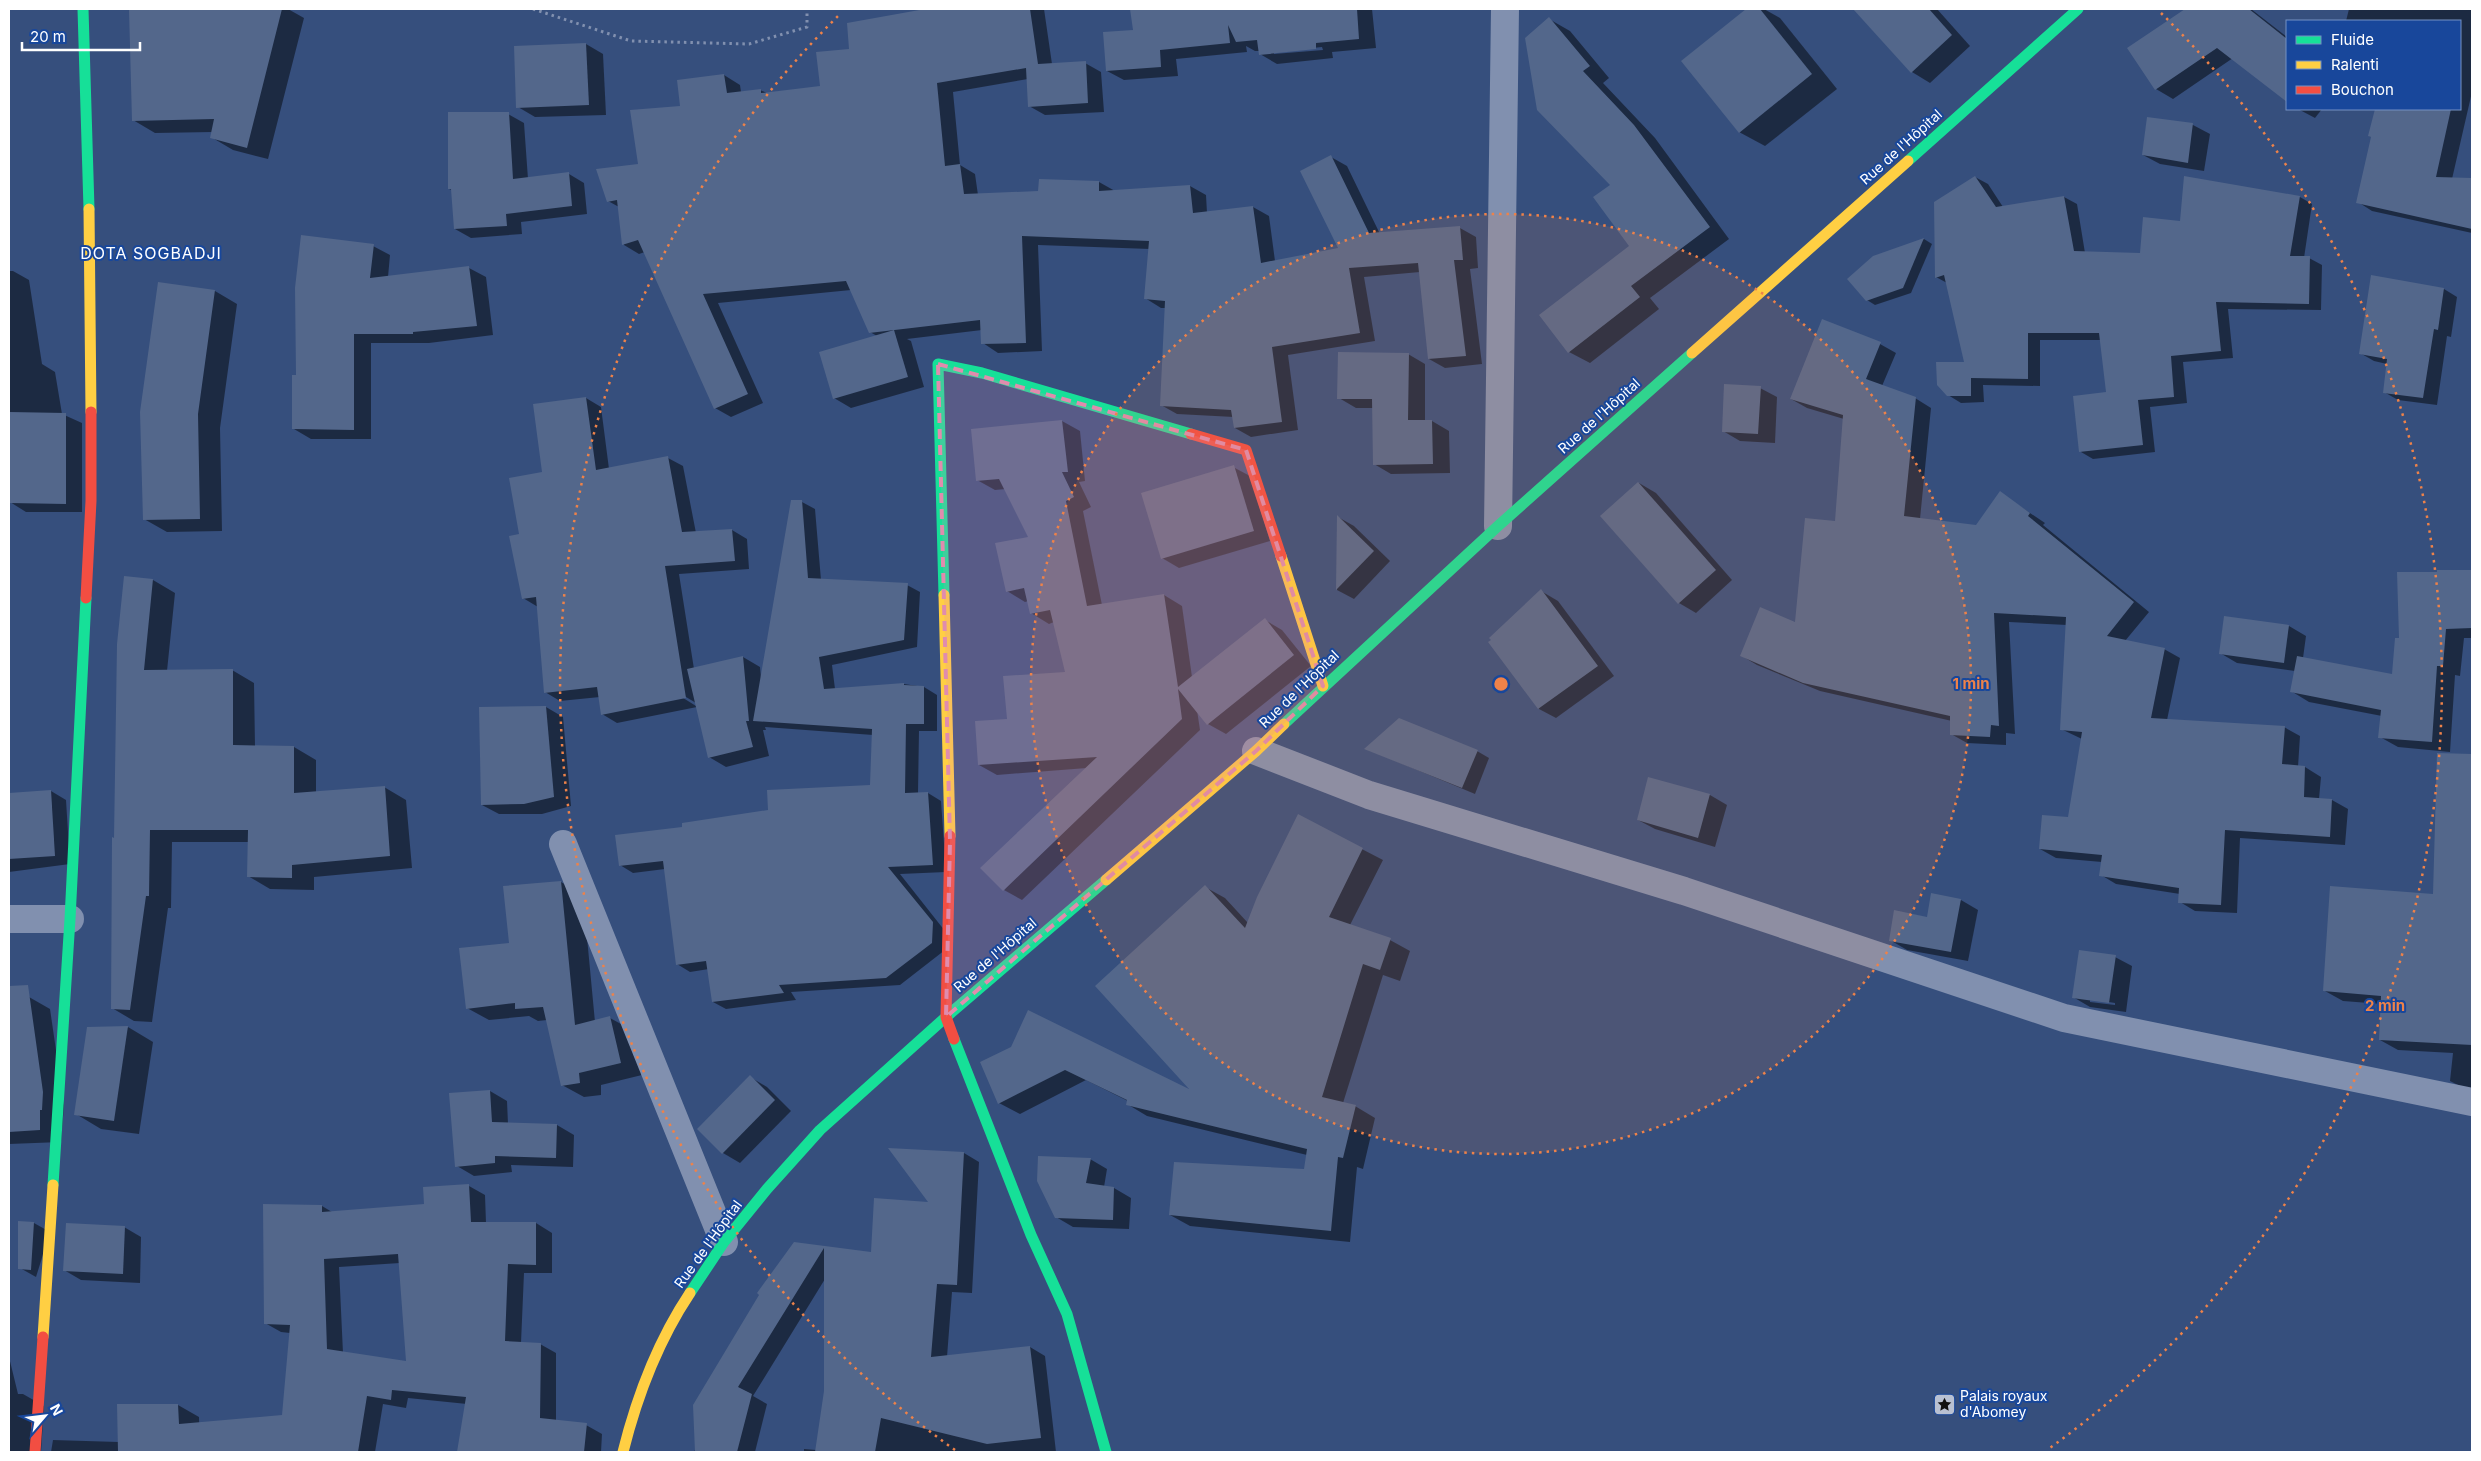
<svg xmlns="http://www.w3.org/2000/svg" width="2481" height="1461" font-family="Inter,sans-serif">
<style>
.shadow{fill:#0007;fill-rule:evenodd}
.building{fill:#53678b;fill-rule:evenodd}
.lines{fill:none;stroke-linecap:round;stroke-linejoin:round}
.path{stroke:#8190af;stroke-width:3;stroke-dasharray:2.5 4;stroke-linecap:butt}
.street{stroke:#8190af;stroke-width:28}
.fast{stroke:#16e098;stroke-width:11}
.slow{stroke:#ffcf43;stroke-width:11}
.jam{stroke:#f24e42;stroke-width:11}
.marked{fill:#e08cad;fill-opacity:0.2;stroke:#e08cad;stroke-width:4;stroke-dasharray:10 6;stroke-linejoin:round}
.ring{fill:none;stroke:#ee8249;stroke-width:2.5;stroke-dasharray:2.5 5}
.labels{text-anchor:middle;stroke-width:4;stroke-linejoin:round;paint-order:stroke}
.street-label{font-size:14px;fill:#fff;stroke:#18479b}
.poi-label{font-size:14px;fill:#fff;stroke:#18479b;text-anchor:start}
.quarter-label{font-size:16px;letter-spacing:1px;fill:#fff;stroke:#18479b}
.centre{fill:#ee8249;stroke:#18479b;stroke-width:2.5}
.ring-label{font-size:15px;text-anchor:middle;font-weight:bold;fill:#ee8249;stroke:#18479b;stroke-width:4;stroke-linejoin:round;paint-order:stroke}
</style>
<rect width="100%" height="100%" fill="#364f7d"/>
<!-- shadow -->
<g class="shadow">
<path d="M131 9H288L304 18 268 159 233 150 211 137 213 132 155 133 133 120Z"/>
<path d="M932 9H1044L1052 64 1085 63 1101 72 1104 112 1045 115 1029 106 1028 79 953 92 960 165 975 174 978 195 1039 192 1099 182 1115 191 1190 186 1206 195 1207 213 1253 207 1269 216 1275 261 1340 249 1331 157 1347 166 1380 234 1460 228 1476 237 1478 268 1470 269 1482 364 1445 368 1429 359 1420 272 1364 277 1375 341 1288 355 1298 430 1251 437 1235 428 1234 417 1177 414 1161 405 1166 308H1161L1145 298 1150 249 1038 245 1042 351 998 353 983 343 982 330 907 339 911 341 924 387 851 408 834 398 877 336 870 332 851 290 718 303 763 403 731 417 715 408 645 252 639 254 624 245 619 207 608 201 639 165 681 107 724 75 740 85 741 92 760 90 767 93 822 87 851 50 848 24Z"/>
<path d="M1131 9H1372L1376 48 1332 52 1333 58 1277 64 1260 54V51H1255L1246 46 1247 52 1176 59 1178 76 1124 80 1107 71 1134 31ZM1322 47 1323 50 1274 54V52Z"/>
<path d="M1748 9H1764L1780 18 1837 89 1765 146 1739 132 1683 61Z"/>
<path d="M1854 9H1937L1970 46 1930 83 1912 72Z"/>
<path d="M2185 9H2251L2287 37V100L2233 58 2173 99 2156 89Z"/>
<path d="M2349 9H2472V92L2452 179 2472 180V233L2372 211 2358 202 2372 137 2369 136 2376 109H2460V21H2346Z"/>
<path d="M1549 19 1570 31 1609 78 1603 83 1655 138 1729 239 1650 298 1659 309 1590 363 1569 352 1631 246 1612 185Z"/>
<path d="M586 44 603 54 606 115 535 117 518 107Z"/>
<path d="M2298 109H2322L2315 118Z"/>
<path d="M508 114 524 123 528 179 569 174 584 183 587 214 521 222 522 234 471 238 455 229 452 190 449 189Z"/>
<path d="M2148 118 2193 125 2210 134 2204 171 2160 164 2143 155Z"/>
<path d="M1975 177 1988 184 2003 207 2064 197 2077 204 2085 253 2141 254 2181 222 2185 177 2300 197 2312 204 2304 258H2309L2322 265 2321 310 2228 309 2233 358 2183 362 2187 403 2150 407 2155 452 2093 459 2081 452 2108 393 2101 340H2040V386L1983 385 1984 402 1961 403 1948 395 1966 363 1947 283 1936 277Z"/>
<path d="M1924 239 1932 244 1911 293 1875 305 1867 300 1873 257Z"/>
<path d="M373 246 390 255 388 277 469 268 486 277 493 335 429 343H371V439H311L294 429Z"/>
<path d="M9 271H13L29 280 42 364 55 372 62 414 82 423V512H26L10 502Z"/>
<path d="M159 284 215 291 237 304 220 428 222 531 167 532 144 519Z"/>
<path d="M2444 289 2457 297 2451 337 2447 336 2437 405 2398 400 2384 392 2387 364 2374 361 2360 353Z"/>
<path d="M1823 320 1880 344 1896 353 1882 386 1915 398 1931 408 1920 519 1977 526 2000 493 2045 523 2043 525 2149 612 2125 641 2164 649 2180 658 2167 720 2284 727 2300 736 2298 767H2305L2321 777 2319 799 2332 800 2348 809 2345 845 2240 838 2237 913 2195 911 2180 902V894L2116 884 2101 875 2102 862 2056 858 2040 849 2069 818 2082 739 2061 729 2067 625 2009 622 2015 734 2006 733V745L1967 743 1951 734 1952 721 1820 691 1757 665 1742 656 1796 623 1836 522 1844 419 1807 408 1791 399Z"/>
<path d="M1408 354 1425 364V421H1432L1449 431 1450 473 1391 474 1374 464 1373 408H1356L1339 398Z"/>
<path d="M1760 388 1777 397 1775 443 1740 441 1723 431Z"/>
<path d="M586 398 601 407 609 469 668 458 683 466 696 533 732 530 747 539 749 569 679 574 694 669 743 657 760 667 761 678 802 502 815 509 821 580 907 585 920 592 917 647 832 665 835 689 904 684 924 687 937 695V731H919L918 793H928L941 801 946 872 900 874 945 931V950L900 985 791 992 796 1000 726 1009 713 1002 709 969 690 972 677 964 665 869 633 873 620 865 684 828 770 811 872 786 873 735 765 727 766 730H763L769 756 726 767 709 757 697 707 617 723 602 714 600 697 560 701 545 692 538 607 523 598 520 535 544 473ZM681 694 696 703V706L680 696Z"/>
<path d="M1062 421 1080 431 1085 481 1079 482 1091 507 1083 511 1102 605 1164 595 1182 606 1192 677 1265 620 1282 630 1311 666 1226 734 1208 724 1197 710 1200 730 1022 900 1004 890 1087 768 997 775 979 765 1008 720 1067 673 1054 622 1049 624 1031 613 1028 601 1025 602 1007 591 1030 538 1006 489 995 490 977 480Z"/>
<path d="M1233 467 1250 476 1270 541 1179 568 1162 558Z"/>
<path d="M1639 483 1656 493 1732 580 1696 613 1679 603Z"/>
<path d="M1338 517 1354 526 1390 561 1354 599 1337 590Z"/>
<path d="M2472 572V638H2464L2460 676 2455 675 2450 752 2398 747 2380 737 2382 716 2309 702 2291 691 2295 671 2237 663 2220 653 2289 626 2306 636 2303 658 2393 675 2400 640 2399 574Z"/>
<path d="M125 577 153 580 175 593 167 671 232 670 254 683 255 747H294L316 760V793L384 787 406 800 412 868 314 877V890L270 889 248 876 249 842H172L171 908H168L152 1022 134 1021 112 1008 115 839Z"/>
<path d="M1541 591 1558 601 1614 676 1556 718 1539 709 1490 642Z"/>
<path d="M546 707 563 717 571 806 542 814H499L482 805Z"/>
<path d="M1367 749 1477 751 1489 758 1475 794Z"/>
<path d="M2438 754 2472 756V1092L2450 1081 2453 1053 2398 1050 2380 1040 2382 1004 2343 1001 2325 991 2434 896Z"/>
<path d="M1649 779 1710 795 1727 805 1715 847 1655 829 1638 820Z"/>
<path d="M51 791 66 800 70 864 9 872V794Z"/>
<path d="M1298 816 1383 860 1350 925 1390 940 1410 951 1400 981 1383 975 1343 1103 1355 1106 1375 1118 1363 1169 1357 1167 1350 1242 1190 1226 1170 1215 1305 1170 1307 1155 1147 1116 1127 1104 1128 1101 1086 1080 1020 1114 999 1103 1012 1048 1194 1092 1205 887 1225 898 1248 923Z"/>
<path d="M561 882 583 895 595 1022 610 1018 632 1030 642 1075 601 1085V1095L584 1097 562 1085 547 1020 538 1021 529 1016 489 1020 467 1008 510 944Z"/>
<path d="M1961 900 1978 910 1968 961 1907 950 1890 940Z"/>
<path d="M2115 957 2132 966 2126 1012 2090 1007 2073 997ZM2090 999 2115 1003V1005L2090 1002Z"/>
<path d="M29 997 50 1009 64 1105 61 1142 9 1144V1000Z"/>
<path d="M128 1027 153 1042 139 1134 101 1129 76 1114Z"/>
<path d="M750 1077 767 1087 791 1111 740 1163 723 1153 699 1129Z"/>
<path d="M490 1091 507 1101 508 1124 557 1125 574 1135 573 1167 511 1165 512 1172 474 1176 457 1166Z"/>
<path d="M890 1149 964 1153 979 1162 972 1293 952 1292 947 1357 1030 1347 1045 1356 1056 1452H804V1449L816 1450 826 1391 825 1279 753 1396 767 1404 755 1452H694L795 1243 872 1254 930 1203Z"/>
<path d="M1090 1159 1107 1169 1104 1187 1114 1188 1131 1198 1129 1229 1073 1227 1056 1217Z"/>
<path d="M469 1186 485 1195 486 1223H536L552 1233V1273H524L521 1343 540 1344 556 1353V1421L586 1425 602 1434 601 1452H459L467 1404 408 1398 406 1408 383 1404 375 1452H238V1420L283 1416 290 1333 281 1332 265 1323 322 1206 332 1212 425 1205ZM400 1263 408 1363 343 1353 339 1267Z"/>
<path d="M19 1222 34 1223 50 1232 36 1277 20 1268Z"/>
<path d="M124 1227 141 1237 140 1283 81 1280 64 1270Z"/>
<path d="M9 1357 18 1394H23L44 1406 41 1452H9Z"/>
<path d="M119 1405H178L199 1417 200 1452H51L53 1440 119 1442Z"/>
</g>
<!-- building -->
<g class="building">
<path d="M129 9H282L247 148 210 138 214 119 132 121Z"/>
<path d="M925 9H1030L1038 64 1086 61 1088 103 1028 107 1026 68 937 83 945 166 960 164 964 194 1038 191 1039 179 1099 181V191L1190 185 1193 213 1253 206 1261 263 1338 248 1300 171 1331 155 1369 233 1460 226 1463 260H1454L1466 356 1428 359 1418 263 1349 268 1360 333 1272 347 1282 422 1234 428 1231 410 1160 406 1165 301 1144 299 1149 241 1022 236 1026 343 981 344 980 320 869 333 846 281 703 294 748 394 714 409 638 240 622 245 617 200 607 202 596 169 638 164 630 110 680 106 677 80 724 74 727 93 761 89V93L820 86 816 52 849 49 847 23Z"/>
<path d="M1130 9H1357L1359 39 1316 43V49L1259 55 1257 40 1236 42 1228 25 1230 43 1160 50 1161 67 1106 71 1103 32 1133 30Z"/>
<path d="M1746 9H1760L1812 74 1739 133 1681 61Z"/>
<path d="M1853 9H1929L1952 35 1911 73Z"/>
<path d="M2185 9H2249L2287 39V102L2217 48 2155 90 2127 48Z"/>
<path d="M1549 17 1590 66 1583 71 1634 125 1710 227 1631 286 1640 297 1568 353 1539 315 1629 246 1593 197 1610 185 1537 110 1525 38Z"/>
<path d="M586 43 589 105 516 108 514 46Z"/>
<path d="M2375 109H2451L2436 177 2472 178V229L2356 203 2371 137 2368 136Z"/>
<path d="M448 112H509L513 179 569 172 572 206 506 214 507 226 454 229 451 189H448Z"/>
<path d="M2147 117 2193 123 2188 163 2142 155Z"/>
<path d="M1975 176 1996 207 2064 196 2074 251 2140 253 2143 217 2180 221 2184 176 2300 196 2290 256H2310L2309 304 2216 302 2221 351 2171 356 2174 397 2138 400 2143 445 2079 452 2073 396 2106 392 2099 333H2028V379L1971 378V396H1947L1937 385 1936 362H1964L1944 275 1935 278 1934 202Z"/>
<path d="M301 235 374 244 370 278 469 266 477 326 413 332V334H354V430L292 429V375H296L295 288Z"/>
<path d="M1924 238 1903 288 1866 301 1847 279 1873 256Z"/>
<path d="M2371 275 2444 288 2438 330 2434 329 2423 398 2383 393 2387 359 2359 354Z"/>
<path d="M158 282 215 290 198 414 200 519 143 520 140 412Z"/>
<path d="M1822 319 1881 342 1866 379 1916 397 1904 516 1976 525 2000 491 2030 513 2028 516 2134 602 2107 636 2165 648 2151 718 2285 726 2282 764 2305 766 2304 797 2332 799 2330 837 2225 830 2221 905 2178 903 2179 888 2099 876 2102 855 2039 849 2042 815 2068 817 2082 732 2060 730 2066 617 1994 613 1999 726 1991 725 1990 737 1950 735V716L1803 683 1740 656 1760 607 1795 622 1805 518 1835 521 1843 415 1790 399Z"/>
<path d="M894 330 908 377 833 399 819 352Z"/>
<path d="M1338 352 1409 353 1408 420H1432L1433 464 1373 465 1372 399H1337Z"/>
<path d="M1724 384 1761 386 1758 434 1722 432Z"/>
<path d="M586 397 596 470 668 456 682 532 732 529 735 561 665 566 686 698 601 715 597 687 544 693 536 597 522 599 509 536 519 534 509 478 542 472 533 404Z"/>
<path d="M9 412 66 413V504L9 503Z"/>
<path d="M1062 420 1068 472H1062L1074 497 1066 501 1087 606 1164 594 1178 687 1265 618 1294 655 1207 725 1178 689 1182 719 1003 891 980 868 1097 757 978 765 975 721 1007 719 1003 676 1065 672 1050 610 1030 614 1024 588 1006 592 995 543 1028 537 999 479 976 481 971 429Z"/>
<path d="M1234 465 1254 531 1161 559 1141 493Z"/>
<path d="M1638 482 1716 570 1678 604 1600 516Z"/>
<path d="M791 500H802L808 578 908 583 904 640 819 657 824 689 904 683V685L924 686V724H906L905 793 928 792 933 865 888 867 933 922 932 943 886 978 779 985 784 993 712 1002 706 961 676 965 663 861 619 866 615 835 682 827V823L768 810 767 790 870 785 872 729 753 721Z"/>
<path d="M1337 515 1374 551 1336 590Z"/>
<path d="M2437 570H2472V628L2446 629 2443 666H2437L2432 742 2378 738 2381 710 2290 692 2297 656 2392 674 2395 638H2399L2397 572H2437Z"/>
<path d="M124 576 153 579 144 670 233 669V745L294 746V793L385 786 390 856 292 865V878L247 877 248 830H150L149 896H146L130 1010 111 1009 112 837 114 838 117 644Z"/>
<path d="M1541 589 1598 666 1538 709 1488 642 1491 640 1489 638Z"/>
<path d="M2224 616 2289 625 2284 663 2219 654Z"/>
<path d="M743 656 749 721H746L753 747 708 758 687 669Z"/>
<path d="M546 706 554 797 524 804 481 805 479 707Z"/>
<path d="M1399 718 1478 750 1462 788 1364 749Z"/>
<path d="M2437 753 2472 754V1045L2379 1040 2381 996 2323 991 2330 886 2433 894Z"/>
<path d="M1648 777 1710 794 1698 838 1637 820Z"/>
<path d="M51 790 55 856 9 859V793Z"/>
<path d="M1298 814 1363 848 1329 917 1391 938 1380 970 1363 964 1322 1097 1356 1105 1343 1158 1338 1157 1331 1231 1169 1215 1174 1162 1304 1169 1307 1149 1126 1105 1127 1100 1065 1070 998 1104 980 1062 1011 1047 1028 1010 1189 1089 1095 986 1205 885 1245 928 1257 897Z"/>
<path d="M561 881 575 1025 610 1016 621 1063 579 1073 580 1083 561 1086 543 1007 515 1009V1003L466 1009 459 948 509 943 503 886Z"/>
<path d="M1931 893 1961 899 1951 952 1889 941 1894 910 1927 917Z"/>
<path d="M2079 950 2116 955 2109 1003 2072 998Z"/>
<path d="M28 985 43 1092 42 1110H40V1130L9 1132V986Z"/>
<path d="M128 1026 114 1121 74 1115 87 1027Z"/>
<path d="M750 1075 775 1100 722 1154 697 1129Z"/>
<path d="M490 1090 492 1122 557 1124 556 1158 495 1156V1163L455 1167 449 1093Z"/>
<path d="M888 1148 964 1152 957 1285 937 1284 931 1357 1030 1346 1041 1438 987 1444 881 1418 875 1452H815L824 1391V1248L738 1387 752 1394 737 1452H695L693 1405 759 1295 757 1293 794 1242 871 1252 874 1198 928 1202Z"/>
<path d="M1038 1156 1091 1158 1086 1183 1114 1187 1113 1220 1055 1218 1037 1181Z"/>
<path d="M469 1184 471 1222H536V1265L508 1264 505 1341 541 1343 540 1418 587 1423 584 1452H457L466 1397 392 1390 391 1400 367 1396 358 1452H118L117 1404H178L179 1424 282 1415 290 1325 264 1324 263 1204 322 1205V1212L424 1204 423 1187ZM398 1254 406 1361 327 1349 324 1259Z"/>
<path d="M18 1221 34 1222 31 1270 18 1269Z"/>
<path d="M66 1223 125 1226 123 1274 63 1271Z"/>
</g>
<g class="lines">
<!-- path -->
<path class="path" d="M533 9 631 41 749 44 807 27V9"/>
<!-- street -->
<g class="street">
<path d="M1498 526 1505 9"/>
<path d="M1256 751 1369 795 1684 891 2064 1018 2472 1102"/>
<path d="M563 844 724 1242"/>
<path d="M9 919H70"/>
</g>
<!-- fast -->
<g class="fast">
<path d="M83 9 89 209"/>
<path d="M1908 161 2078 9"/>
<path d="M944 595 938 364 982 373 1191 434"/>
<path d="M1284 724 1498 526 1692 353"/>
<path d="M954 1039 1031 1235 1067 1314 1106 1452"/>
<path d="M53 1185 70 919 86 598"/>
<path d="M690 1293 724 1242 767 1189 820 1130 946 1017 1106 880"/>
</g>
<!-- slow -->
<g class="slow">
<path d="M89 209 91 412"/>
<path d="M1692 353 1908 161"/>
<path d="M1281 556 1323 686"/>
<path d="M944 595 950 836"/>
<path d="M1106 880 1256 751 1284 724"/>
<path d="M43 1337 53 1185"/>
<path d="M623 1452C637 1396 658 1341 690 1293"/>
</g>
<!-- jam -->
<g class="jam">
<path d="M1191 434 1246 450 1281 556"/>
<path d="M86 598 91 501V412"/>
<path d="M950 836 946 1017 954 1039"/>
<path d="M35 1452 43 1337"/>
</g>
</g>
<!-- marked area -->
<path class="marked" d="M938 364 1246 450 1323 686 1256 751 946 1017 950 841Z"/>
<!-- distance rings -->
<circle cx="1501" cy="684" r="470" fill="#ee8249" fill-opacity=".12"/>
<g class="ring">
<circle cx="1501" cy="684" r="470"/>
<path d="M955 1450A941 941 0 0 1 841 13M2161 13A941 941 0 0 1 2047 1450"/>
</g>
<!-- icons -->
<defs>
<symbol id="sight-square" viewBox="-11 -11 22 22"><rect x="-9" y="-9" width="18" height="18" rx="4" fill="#b9c1d2" stroke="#18479b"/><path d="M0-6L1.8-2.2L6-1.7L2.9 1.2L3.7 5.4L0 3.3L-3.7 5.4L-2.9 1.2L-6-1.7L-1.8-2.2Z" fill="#111"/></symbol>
</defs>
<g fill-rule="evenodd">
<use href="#sight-square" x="1932" y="1392" width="25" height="25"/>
</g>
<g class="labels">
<!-- street labels -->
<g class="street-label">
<text transform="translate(1901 147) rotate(-42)" y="5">Rue de l'Hôpital</text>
<text transform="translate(1599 416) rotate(-42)" y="5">Rue de l'Hôpital</text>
<text transform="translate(1299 689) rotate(-44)" y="5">Rue de l'Hôpital</text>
<text transform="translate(995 955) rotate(-41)" y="5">Rue de l'Hôpital</text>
<text transform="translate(708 1244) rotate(-54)" y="5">Rue de l'Hôpital</text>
</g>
<!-- poi labels -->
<g class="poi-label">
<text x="1960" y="1401">Palais royaux<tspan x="1960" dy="16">d'Abomey</tspan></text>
</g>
<!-- quarter labels -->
<g class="quarter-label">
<text x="151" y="259">DOTA SOGBADJI</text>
</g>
</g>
<circle cx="1501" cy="684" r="8" class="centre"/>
<g class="ring-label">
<text x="1971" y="689">1 min</text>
<text x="2385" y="1011">2 min</text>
</g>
<!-- border -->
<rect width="2481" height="1461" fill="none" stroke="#ffffff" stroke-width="20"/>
<!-- legend -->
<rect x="2286" y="20" width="175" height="90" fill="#18479b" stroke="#7491c3"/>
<rect x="2296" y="36" width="25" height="8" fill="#16e098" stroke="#7491c3"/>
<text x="2331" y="45" font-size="15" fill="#ffffff">Fluide</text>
<rect x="2296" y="61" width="25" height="8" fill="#ffcf43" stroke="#7491c3"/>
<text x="2331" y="70" font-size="15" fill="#ffffff">Ralenti</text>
<rect x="2296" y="86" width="25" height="8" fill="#f24e42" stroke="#7491c3"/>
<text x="2331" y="95" font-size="15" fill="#ffffff">Bouchon</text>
<!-- north arrow -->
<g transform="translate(45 1416) rotate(62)" stroke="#18479b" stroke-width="4" paint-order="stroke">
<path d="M0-4L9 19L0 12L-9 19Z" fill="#ffffff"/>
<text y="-8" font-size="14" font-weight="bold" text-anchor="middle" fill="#ffffff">N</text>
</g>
<!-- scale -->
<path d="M22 42v8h118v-8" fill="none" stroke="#ffffff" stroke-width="2.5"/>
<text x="30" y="42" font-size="15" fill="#ffffff" stroke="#18479b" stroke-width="4" paint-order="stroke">20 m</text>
</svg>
